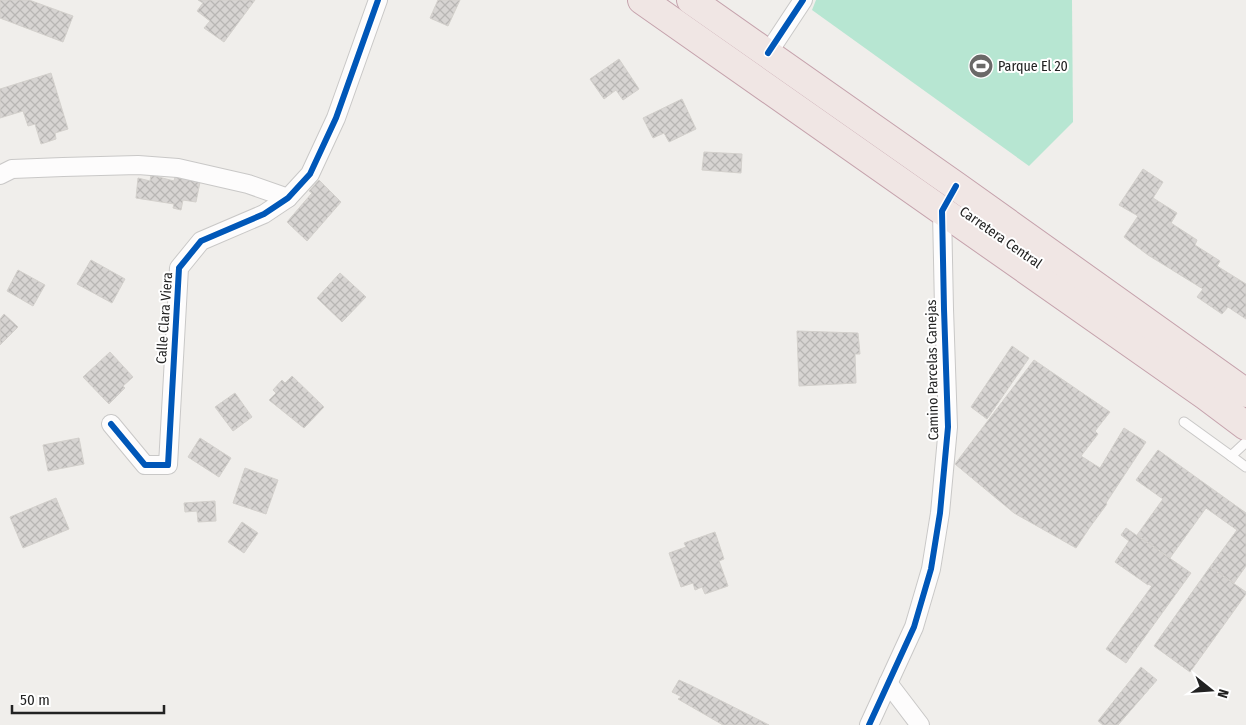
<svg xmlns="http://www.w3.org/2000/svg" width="1246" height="725" font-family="'Fira Sans Condensed',sans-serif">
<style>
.pitch{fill:#b7e6d2}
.building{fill:url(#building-cross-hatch);stroke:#d3d0cc}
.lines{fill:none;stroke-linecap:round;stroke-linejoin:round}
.service-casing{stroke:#c9c8c7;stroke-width:11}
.minor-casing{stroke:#c9c8c7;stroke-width:20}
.trunk-casing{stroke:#c5a2ac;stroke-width:30}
.service{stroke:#fdfcfc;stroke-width:9}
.minor{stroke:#fdfcfc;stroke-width:18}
.trunk{stroke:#f0e6e4;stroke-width:28}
.cycleway-casing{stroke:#fff;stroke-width:9}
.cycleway{stroke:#0057b8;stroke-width:6}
.labels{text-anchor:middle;stroke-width:4;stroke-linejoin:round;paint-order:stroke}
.poi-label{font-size:14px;fill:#222;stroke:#fff;text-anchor:start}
.street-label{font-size:14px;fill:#222;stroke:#fff}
</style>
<defs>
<pattern id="building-cross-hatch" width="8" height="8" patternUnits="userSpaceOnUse" patternTransform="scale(1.25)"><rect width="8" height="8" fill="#d7d4d2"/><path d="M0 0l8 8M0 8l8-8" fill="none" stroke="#b8b6b4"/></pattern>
</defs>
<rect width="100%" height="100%" fill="#f0eeeb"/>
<!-- pitch -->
<path class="pitch" d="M816 0H1072L1073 122 1029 166 812 10Z"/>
<!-- building -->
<g class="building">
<path d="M0 0H29L73 16 63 42 0 18Z"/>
<path d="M198 0H255L224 42 204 28 210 21 197 11 203 3Z"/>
<path d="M438 0H460L448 26 430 18Z"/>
<path d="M619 59 639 89 623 100 616 90 604 99 590 79Z"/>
<path d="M51 73 68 129 55 133 56 139 41 144 35 124 28 126 23 111 0 118V89Z"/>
<path d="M682 99 696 129 669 142 664 133 653 138 643 118Z"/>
<path d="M704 152 742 154 741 173 702 170Z"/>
<path d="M1143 169 1163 182 1153 198 1177 213 1171 223 1197 240 1195 245 1220 261 1217 266 1246 284V319L1228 307 1222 314 1197 297 1203 289 1148 255 1124 237 1138 216 1119 205Z"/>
<path d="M151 175 174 181 175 177 200 182 196 202 183 200 181 210 173 208 174 204 136 198 138 178 150 181Z"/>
<path d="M319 180 341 202 307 241 287 222 312 193 309 191Z"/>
<path d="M91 260 125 279 112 303 77 284Z"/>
<path d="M18 270 45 285 33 306 7 291Z"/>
<path d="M340 273 366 297 342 322 317 298Z"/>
<path d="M4 314 18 327 0 345V319Z"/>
<path d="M797 331 858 333 860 354H855L856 383 799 386Z"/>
<path d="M1012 346 1029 358 987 419 971 407Z"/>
<path d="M110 352 133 377 123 386 125 388 109 404 83 377Z"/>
<path d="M1034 360 1110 412 1095 431 1098 434 1081 456 1100 468 1124 428 1146 442 1106 503 1107 504 1090 527 1076 548 1014 513 955 464Z"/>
<path d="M292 376 324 407 304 428 269 400 276 393 273 390 282 380 285 383Z"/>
<path d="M235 393 252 417 233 431 215 407Z"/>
<path d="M79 438 84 464 48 471 43 445Z"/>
<path d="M200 438 231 458 219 477 188 457Z"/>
<path d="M1158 450 1246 513V566L1234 583 1210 567 1237 530 1206 508 1170 558 1137 535 1163 499 1136 480Z"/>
<path d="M245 468 278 480 266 514 233 503Z"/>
<path d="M56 498 69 529 23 548 10 517Z"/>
<path d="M215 501 216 521 198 522 197 511 185 512 184 503Z"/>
<path d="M242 522 258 533 244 553 228 542Z"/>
<path d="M1126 528 1191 573 1126 663 1106 649 1152 586 1148 584V585L1115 562 1129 541 1121 535Z"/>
<path d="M715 532 724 559 719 561 728 586 705 594 702 587 695 590 693 583 681 587 669 553 686 547 684 543Z"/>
<path d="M1210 567 1246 592V594L1190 672 1154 646Z"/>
<path d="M1141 667 1157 680 1118 725H1103L1098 721Z"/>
<path d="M679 680 692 686 769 725H723L678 699 682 697 672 692Z"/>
</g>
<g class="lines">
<defs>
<g id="service">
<path d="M1184 422 1231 456"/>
<path d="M1246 442 1231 456 1246 467"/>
</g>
<g id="minor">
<path d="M768 53 803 0"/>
<path d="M0 175 12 169 63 167 138 165 178 168 248 184 288 198"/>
<path d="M111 424 145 465H168L179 268 201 241 264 214 288 198 310 174 336 118 378 0"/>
<path d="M888 683 920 725"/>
<path d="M869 725 914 627 931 569 940 513 948 427 944 309 942 211 945 206"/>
</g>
<g id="trunk">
<path d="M642 0 1206 396 1246 426"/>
<path d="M691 0 956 186 1246 393"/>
</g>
</defs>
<!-- service casing -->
<use href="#service" class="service-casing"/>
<!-- minor casing -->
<use href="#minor" class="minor-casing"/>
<!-- trunk casing -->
<use href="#trunk" class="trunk-casing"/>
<!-- service -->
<use href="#service" class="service"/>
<!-- minor -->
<use href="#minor" class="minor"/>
<!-- trunk -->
<use href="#trunk" class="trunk"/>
<defs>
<g id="cycleway">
<path d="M768 53 803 0"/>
<path d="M111 424 145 465H168L179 268 201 241 264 214 288 198 310 174 336 118 378 0"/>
<path d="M869 725 914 627 931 569 940 513 948 427 944 309 942 211 956 186"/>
</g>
</defs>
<!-- cycleway casing -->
<use href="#cycleway" class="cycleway-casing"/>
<!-- cycleway -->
<use href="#cycleway" class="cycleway"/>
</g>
<!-- icons -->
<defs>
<symbol id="stadium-disc" viewBox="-11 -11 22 22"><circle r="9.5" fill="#6a6968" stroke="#fff"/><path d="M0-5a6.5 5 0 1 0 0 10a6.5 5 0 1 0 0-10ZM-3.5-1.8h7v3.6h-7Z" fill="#fff"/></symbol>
</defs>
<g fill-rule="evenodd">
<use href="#stadium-disc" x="967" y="52" width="28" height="28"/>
</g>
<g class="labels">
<!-- poi labels -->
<g class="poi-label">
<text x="998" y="71">Parque El 20</text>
</g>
<!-- street labels -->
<g class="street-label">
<text transform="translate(1001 237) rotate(35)" y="5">Carretera Central</text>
<text transform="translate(164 318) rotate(-86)" y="5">Calle Clara Viera</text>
<text transform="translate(932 370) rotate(-91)" y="5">Camino Parcelas Canejas</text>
</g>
</g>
<!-- north arrow -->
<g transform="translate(1211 690) rotate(107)" stroke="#ffffff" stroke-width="4" paint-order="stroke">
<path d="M0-4L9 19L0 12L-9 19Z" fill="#222222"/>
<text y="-8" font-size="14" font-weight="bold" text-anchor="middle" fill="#222222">N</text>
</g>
<!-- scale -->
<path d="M12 705v8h152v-8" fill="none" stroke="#222222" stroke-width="2.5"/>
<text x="20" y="705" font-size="15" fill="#222222" stroke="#ffffff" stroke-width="4" paint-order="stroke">50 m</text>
</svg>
